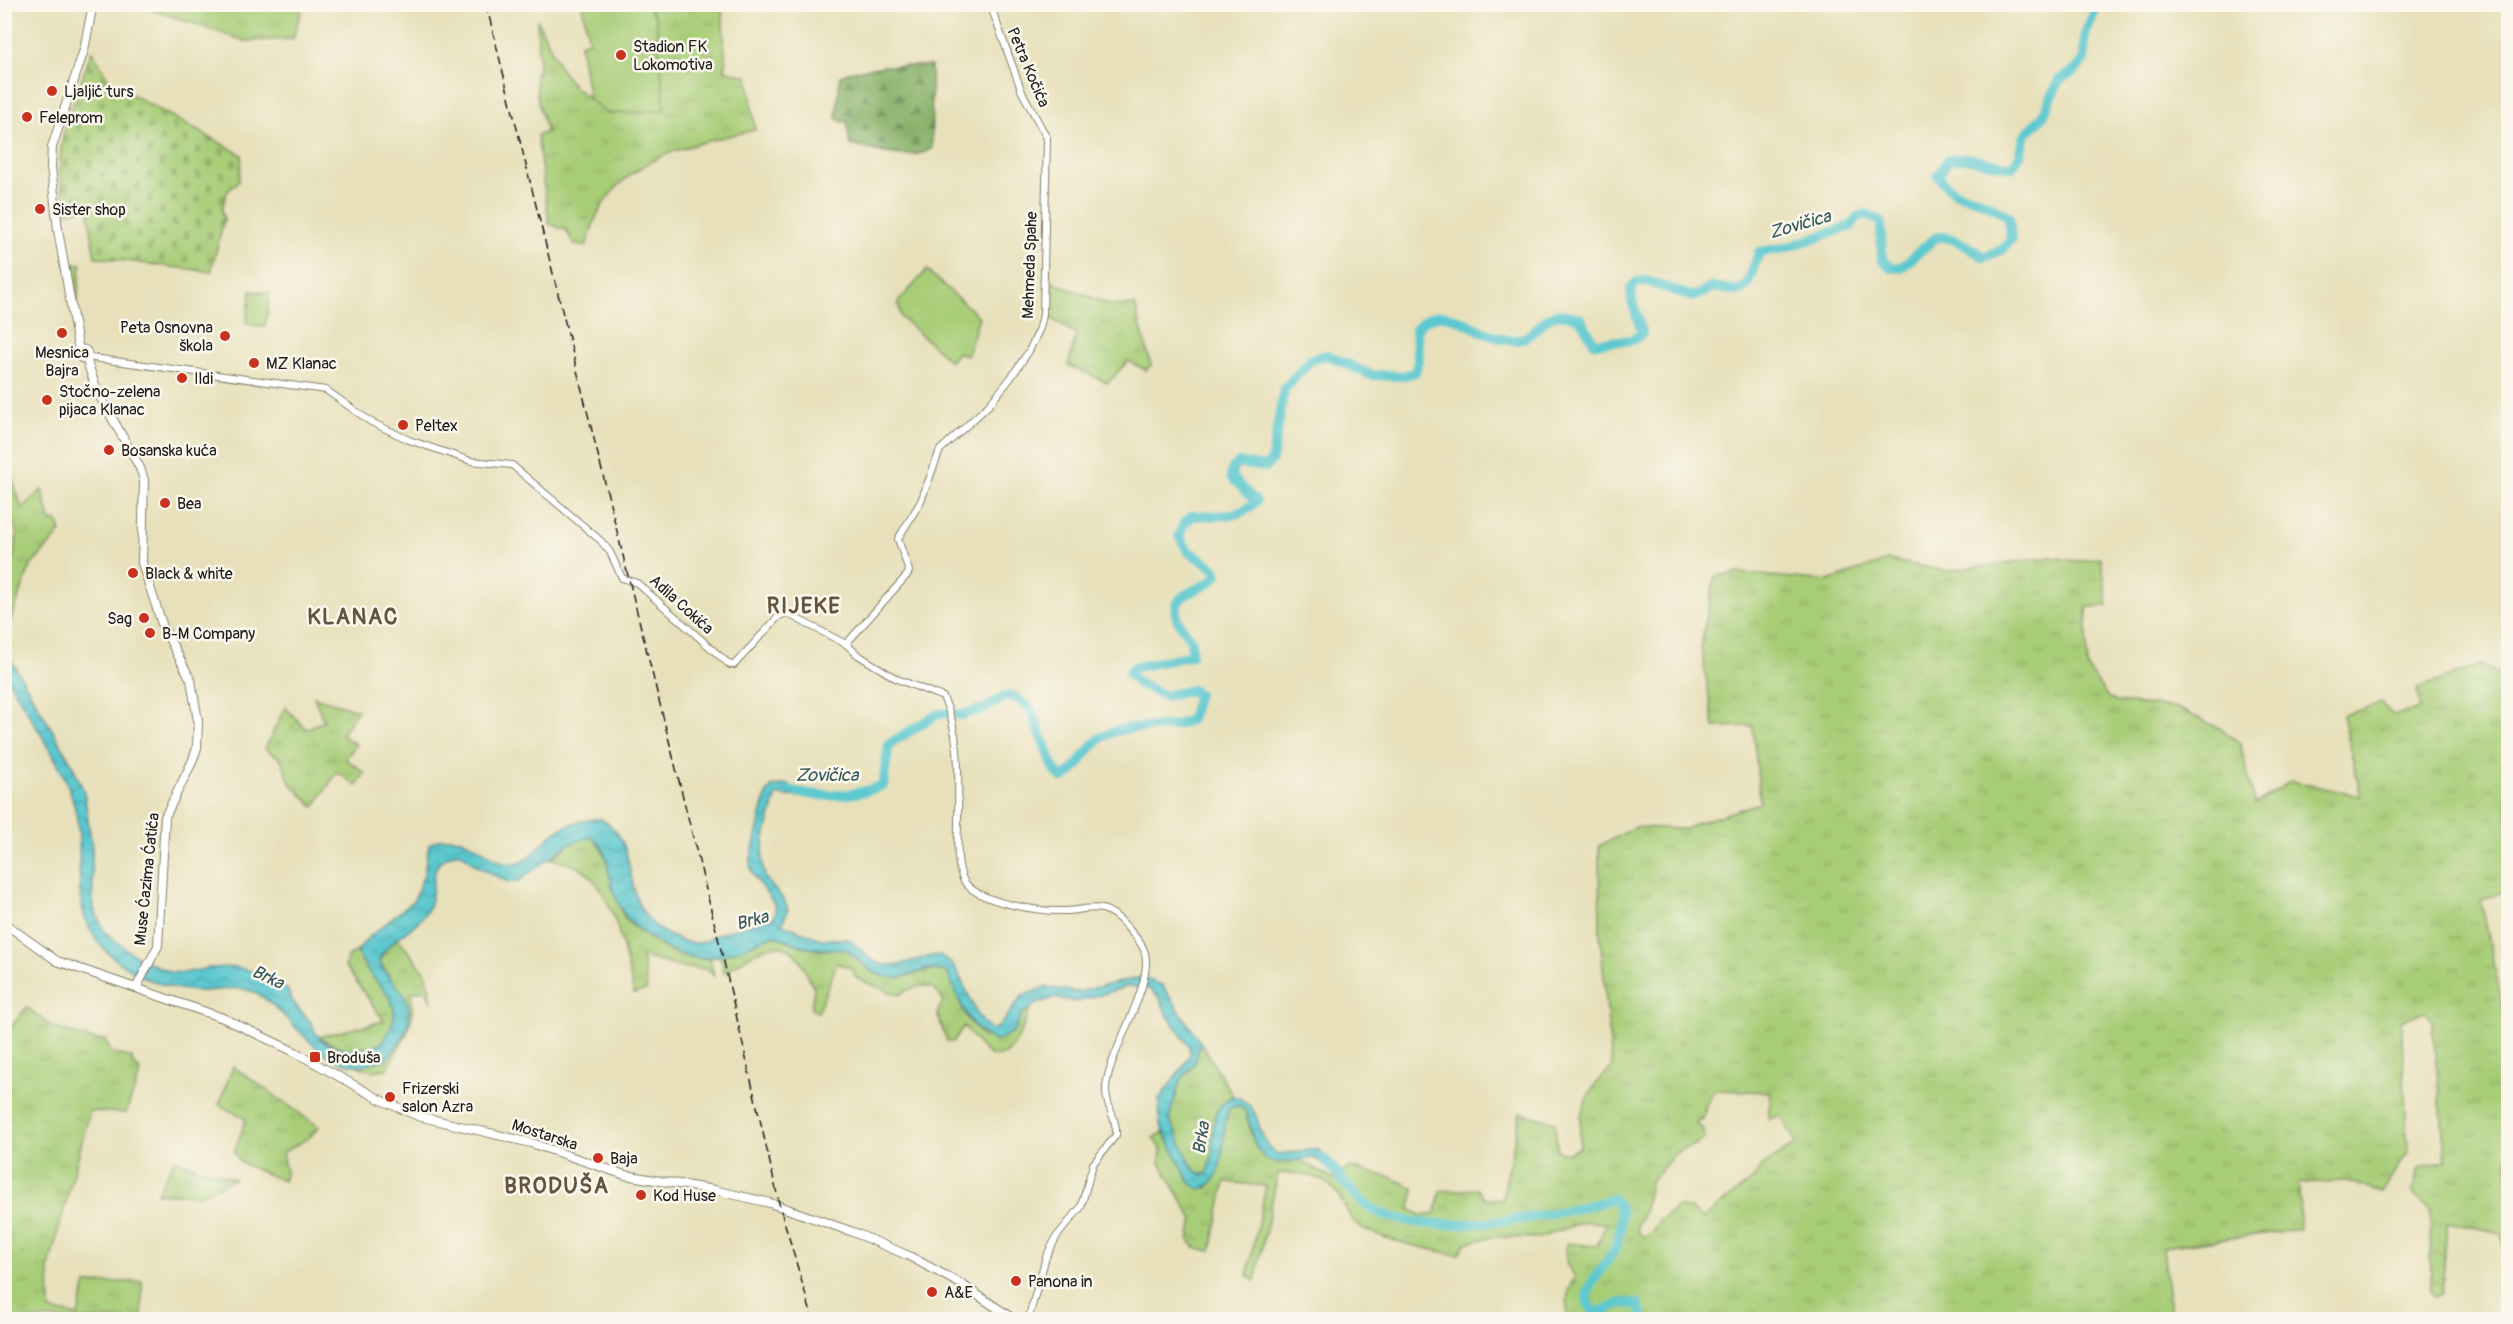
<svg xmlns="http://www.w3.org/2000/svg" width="2513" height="1324" font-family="Pangolin,sans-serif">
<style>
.grass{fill:url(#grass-tufts);stroke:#62744a;stroke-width:1.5;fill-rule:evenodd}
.forest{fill:url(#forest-firs);stroke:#506642;stroke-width:1.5}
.cemetery{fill:url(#cemetery-stones);stroke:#62744a;stroke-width:1.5}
.park{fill:#a7cd77;stroke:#62744a;stroke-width:1.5}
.water{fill:url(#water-waves);stroke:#3c7276;stroke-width:1.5}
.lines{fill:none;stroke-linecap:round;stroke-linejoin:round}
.river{stroke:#5bc8cf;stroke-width:10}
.minor-casing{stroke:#827e6b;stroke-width:8}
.major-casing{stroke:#827e6b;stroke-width:10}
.minor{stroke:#fff;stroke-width:6}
.major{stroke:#fff;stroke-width:8}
.rail{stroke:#1c1c1c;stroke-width:1.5;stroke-dasharray:9 4.5;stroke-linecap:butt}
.poi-dot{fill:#c8321e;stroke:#fbf7ec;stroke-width:2}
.labels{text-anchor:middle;stroke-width:5;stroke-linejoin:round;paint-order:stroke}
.poi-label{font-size:16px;fill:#1c1c1c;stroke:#fbf7ec;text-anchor:start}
.street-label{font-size:16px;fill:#1c1c1c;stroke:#fbf7ec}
.water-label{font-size:18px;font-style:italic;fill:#32585b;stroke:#fbf7ec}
.district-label{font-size:22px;font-weight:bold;letter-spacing:1.5px;fill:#64533f;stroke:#fbf7ec}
</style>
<defs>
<pattern id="grass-tufts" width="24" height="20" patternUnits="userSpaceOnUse" patternTransform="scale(1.5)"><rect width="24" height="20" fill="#a7cd77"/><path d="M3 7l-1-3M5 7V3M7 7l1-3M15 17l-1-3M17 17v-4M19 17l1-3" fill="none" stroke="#8faf66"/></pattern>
<pattern id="forest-firs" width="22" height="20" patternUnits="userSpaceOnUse" patternTransform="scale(1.5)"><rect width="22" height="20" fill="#85b068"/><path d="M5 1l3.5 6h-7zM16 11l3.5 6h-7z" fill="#6c8e55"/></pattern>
<pattern id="cemetery-stones" width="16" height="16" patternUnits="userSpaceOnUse" patternTransform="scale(1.5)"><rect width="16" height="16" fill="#a7cd77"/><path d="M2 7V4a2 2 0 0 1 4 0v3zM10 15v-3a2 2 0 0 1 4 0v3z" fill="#8faf66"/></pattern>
<pattern id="water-waves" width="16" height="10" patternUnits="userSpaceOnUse" patternTransform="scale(1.5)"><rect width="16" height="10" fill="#5bc8cf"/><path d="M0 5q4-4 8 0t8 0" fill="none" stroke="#4fabb1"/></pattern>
</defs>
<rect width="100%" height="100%" fill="#fbf7ec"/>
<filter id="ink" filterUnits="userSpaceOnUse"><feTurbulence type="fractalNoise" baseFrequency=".0167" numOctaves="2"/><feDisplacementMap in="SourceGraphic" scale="12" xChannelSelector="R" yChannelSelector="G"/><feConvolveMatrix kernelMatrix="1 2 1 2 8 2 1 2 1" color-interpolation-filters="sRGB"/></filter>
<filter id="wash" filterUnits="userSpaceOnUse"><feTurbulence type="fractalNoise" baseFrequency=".008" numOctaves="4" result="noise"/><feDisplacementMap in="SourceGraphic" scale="24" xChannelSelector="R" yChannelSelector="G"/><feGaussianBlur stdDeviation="1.35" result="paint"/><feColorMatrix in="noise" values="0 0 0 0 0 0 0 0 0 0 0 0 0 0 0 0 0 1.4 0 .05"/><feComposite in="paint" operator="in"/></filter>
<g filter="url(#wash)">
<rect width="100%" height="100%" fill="#e7e0ba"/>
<!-- grass -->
<g class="grass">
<path d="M238 4 303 5 293 39 245 41 138 5Z"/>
<path d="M647 5 722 7 726 71 748 76 755 130C697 143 627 155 597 215 592 225 590 236 586 246L574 244 566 230 549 224 537 135 547 132 538 102 535 73 539 71 537 19 560 68 575 88 609 114 664 110 656 18Z"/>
<path d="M74 264H81L77 302 69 266Z"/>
<path d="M1049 281 1111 305H1135L1151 365 1146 370 1128 361 1108 383 1068 365 1076 334 1049 317Z"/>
<path d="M5 456 22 509 42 490 51 522 57 520 61 532 30 567 9 625 5 621V576L13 557 17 536 15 526 5 510Z"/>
<path d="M2051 557 2078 561 2101 558 2108 606 2087 607V667L2106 695 2116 702 2175 707 2221 729 2240 743 2255 804 2291 781 2361 796 2343 715 2381 703 2393 715 2420 709 2417 689 2480 664 2508 679V890L2481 900 2508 1034V1311L2502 1233 2447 1222 2442 1294 2435 1297 2431 1292 2430 1210 2412 1192 2419 1168 2446 1161 2432 1021 2425 1012 2401 1020 2408 1152 2382 1193 2347 1181 2299 1183 2300 1229 2163 1247 2171 1319H1566L1568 1291 1575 1276C1565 1265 1564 1258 1567 1243L1597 1246 1606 1224 1587 1221 1539 1238 1492 1237 1466 1243 1458 1255C1427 1248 1392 1243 1364 1229 1349 1222 1347 1209 1340 1197 1326 1174 1302 1174 1278 1173L1255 1281 1247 1276 1266 1186 1225 1182 1211 1251 1197 1249 1189 1241 1193 1219 1160 1163 1161 1148 1153 1138 1164 1132 1190 1183 1208 1188 1229 1108 1238 1106 1245 1111 1256 1148 1277 1163 1299 1160 1334 1179 1349 1167 1390 1177 1414 1188 1410 1209 1422 1216 1436 1213 1440 1191 1477 1189 1485 1198 1502 1200 1520 1113 1555 1122 1557 1151 1569 1153 1580 1147C1578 1110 1584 1093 1612 1067L1600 934 1599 846 1636 827 1686 829 1697 823 1760 803 1753 726 1714 727 1701 646 1715 576 1738 573 1828 581 1888 560 1946 571ZM1714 1090 1771 1092 1768 1119 1781 1116 1796 1143 1761 1167 1753 1179 1704 1218 1692 1210 1678 1206 1658 1222 1652 1232 1645 1237 1639 1233 1637 1225 1645 1210 1650 1181C1662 1172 1669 1158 1677 1152 1687 1146 1699 1147 1705 1136L1702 1128 1696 1124 1699 1119 1703 1120 1706 1105Z"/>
<path d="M314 697 358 710 341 735 356 744 346 759 365 773 357 786 337 772 314 807 290 783 281 759 265 749 285 707 306 729 324 721Z"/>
<path d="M589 837C610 843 613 899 625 918 633 929 644 933 654 941 669 953 690 961 710 958L714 976 707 969 680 967 642 957 647 990 634 994C625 957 615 893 583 870 574 864 562 862 552 859L569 844Z"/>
<path d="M773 935C790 942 810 951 828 950 834 949 840 946 846 950 862 959 866 973 888 977 909 981 926 965 947 972L967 1018 984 1038 1014 1031 1022 1014 1030 1008C1025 1023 1013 1064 991 1055 980 1050 972 1035 964 1026L953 1042 947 1041 937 1014 943 1001C933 979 916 985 898 995L857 979 851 968 837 963 818 1012 811 1009 814 987C807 978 805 967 798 958 777 928 745 961 724 972L720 955Z"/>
<path d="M398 938 427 975 432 1003 426 990 411 992C417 1028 402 1039 387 1069L372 1071 355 1065 386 1059 405 1035 392 981 379 961 388 946Z"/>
<path d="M357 951C372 990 416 998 381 1044 353 1053 344 1050 318 1037L384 1021 345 966 349 956Z"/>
<path d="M27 1007 52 1027 90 1039 105 1040 112 1053 132 1058V1063L141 1071 126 1113 90 1111 49 1266 50 1310 78 1316 86 1284 142 1281V1319H5V1025L12 1026Z"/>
<path d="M1201 1043 1233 1096C1201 1112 1220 1147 1207 1174H1201L1194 1170 1169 1118 1180 1081 1194 1064Z"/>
<path d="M233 1066 319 1127 309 1138 282 1153 286 1172 283 1181 241 1163 234 1153 246 1119 219 1105Z"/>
<path d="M175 1160 235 1179 200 1195 157 1193Z"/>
</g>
<!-- forest -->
<path class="forest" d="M884 66H931L932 149C909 162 875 150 850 145L847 121 842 122 836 118 840 77 848 72Z"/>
<!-- cemetery -->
<path class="cemetery" d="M92 51 108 79 116 86 242 155 239 181 227 192 222 209 224 219 211 272 95 257 88 208 67 212C48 148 71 111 92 51Z"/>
<!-- park -->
<g class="park">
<path d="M582 5H647L656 18 665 110 609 114 589 99 580 44 589 41Z"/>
<path d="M927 270 979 317 967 356 958 352 950 361 901 317 898 302Z"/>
<path d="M251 291 270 293 265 327 246 324Z"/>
</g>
<!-- water -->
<path class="water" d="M4 648 71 762 84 792 92 848 93 906 104 931 131 953 169 972 184 973 209 968 236 967 258 973 270 985 287 989C291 1003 300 1009 309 1020 313 1024 314 1032 318 1036 334 1054 361 1050 381 1044 416 998 372 990 357 951L367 939 414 900 424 874 429 844C456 829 473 845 496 859 500 861 504 864 508 864 528 866 540 844 553 834 567 824 585 819 601 819 646 845 614 900 663 932 673 938 687 944 698 943 705 943 713 936 719 934 737 929 754 922 773 918 785 902 751 886 750 862L766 795 771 787 788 784 804 794 799 797 777 795C770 817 755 860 767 880 775 893 783 894 788 910L782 924 821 939H848C856 945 864 954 873 960 893 974 917 956 940 955L955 967 980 1019 992 1030 1000 1026 1022 996 1045 987 1077 992 1141 977 1162 985 1201 1043 1194 1064 1180 1081 1169 1118 1194 1170 1201 1174H1207C1220 1147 1201 1112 1233 1096 1267 1106 1250 1133 1277 1154L1318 1149 1335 1169 1314 1158 1276 1163 1265 1159 1256 1148 1246 1111 1238 1106 1229 1108C1219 1131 1231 1184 1199 1189L1190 1183 1160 1124 1159 1099 1185 1064 1190 1053 1189 1046 1168 1016 1160 999 1150 989 1129 986 1077 1002 1053 998 1036 1004 1022 1014 1014 1031 997 1041C967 1032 959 998 947 972L928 969 899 978 887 977 873 972 846 950 809 948 774 935C724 956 699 973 650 938 628 922 624 918 614 893 607 875 610 843 589 837L569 844 517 882H508L477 866 460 852C418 863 443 889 424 915 411 933 387 940 379 961 384 976 397 983 404 995 417 1018 402 1044 386 1059 377 1061 365 1066 355 1065 315 1062 292 1016 261 996 241 983 222 991 200 991 174 991 144 980 123 965 59 921 89 868 75 808 66 770 41 736 22 703 17 693 6 681 5 671 3 664 5 655 4 648Z"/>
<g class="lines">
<!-- river -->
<g class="river">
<path d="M2155 4H2163"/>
<path d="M792 791C821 798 855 797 883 785L889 744 938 714 950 713 961 715 984 709 1003 697 1013 696 1030 708 1055 771 1062 778C1080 770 1084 749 1101 738 1130 719 1166 735 1191 719L1198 694 1192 690 1165 696 1138 683 1129 673 1133 668 1191 655C1191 651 1192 644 1191 641 1187 630 1175 624 1176 611 1176 590 1206 591 1217 575L1214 568 1188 551 1179 536 1184 523 1193 516C1217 514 1237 521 1256 501L1231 477 1233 468 1239 463 1266 467 1272 460 1284 389 1312 359 1327 355 1371 375 1403 376 1415 372 1418 361 1416 329C1444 295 1474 336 1508 340 1531 343 1537 323 1552 316 1560 312 1571 316 1580 318L1594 343 1633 340 1642 333 1632 300 1631 288 1637 282 1647 281 1693 297 1713 287 1737 291 1747 286 1759 252 1785 248 1851 226 1857 217 1867 214 1881 222 1882 260 1891 268 1902 267 1935 238C1951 233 1970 249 1984 257L2003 249 2011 239 2009 217C2001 212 1992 206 1983 202 1961 191 1956 200 1938 176L1948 160 1965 158 2012 167 2020 155 2025 135 2043 116 2059 80 2077 69 2084 60 2085 34 2098 4"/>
<path d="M1324 1159C1341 1175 1350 1195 1371 1208 1424 1241 1556 1216 1613 1199 1623 1208 1622 1215 1620 1228 1619 1234 1618 1241 1616 1246 1609 1266 1569 1295 1597 1313L1621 1303 1638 1304 1644 1320"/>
</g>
</g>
</g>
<g filter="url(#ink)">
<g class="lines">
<defs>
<g id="minor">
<path d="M86 357 326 390 371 422 409 440 471 461 512 465 601 541 610 552 622 578 637 583 730 665H734L778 617 786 613 846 644 858 655 897 679 943 697C962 735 958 782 958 822 958 840 955 864 964 881 977 903 1042 912 1066 911 1078 911 1090 906 1102 909 1112 911 1121 920 1127 927 1133 935 1143 943 1145 953 1153 988 1110 1049 1106 1087 1104 1104 1118 1119 1116 1135L1093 1164 1081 1207 1057 1236 1046 1257 1028 1320"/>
<path d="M846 644 908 574 909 571 898 539 921 501 940 450 988 406 1010 379 1029 351 1040 328 1043 314 1047 138 1022 92 990 4"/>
</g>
<g id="major">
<circle cx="83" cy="354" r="4.5"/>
<path d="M79 352 58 230 51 167 52 147 84 50 93 4"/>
<path d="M86 358 97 391 140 468 144 480 142 563 163 627 191 680 198 721 197 748 192 762 165 817 158 946 136 988"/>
<path d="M4 923 57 961 223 1018 295 1052 379 1099 418 1116 531 1143 625 1175 714 1190 770 1203 853 1232 909 1256 961 1284 1015 1320"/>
</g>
</defs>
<!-- minor casing -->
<use href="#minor" class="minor-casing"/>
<!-- major casing -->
<use href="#major" class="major-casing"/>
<!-- minor -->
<use href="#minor" class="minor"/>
<!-- major -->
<use href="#major" class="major"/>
<!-- rail -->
<path class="rail" d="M486 4 724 962 780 1207 813 1320"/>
</g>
</g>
<!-- markers -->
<g class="poi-dot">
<circle cx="621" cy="55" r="6"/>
<circle cx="52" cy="91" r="6"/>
<circle cx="27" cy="117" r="6"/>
<circle cx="40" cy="209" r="6"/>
<circle cx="62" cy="333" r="6"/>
<circle cx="225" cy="336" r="6"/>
<circle cx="254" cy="363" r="6"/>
<circle cx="182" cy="378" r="6"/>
<circle cx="47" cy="400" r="6"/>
<circle cx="403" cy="425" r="6"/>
<circle cx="109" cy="450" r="6"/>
<circle cx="165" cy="503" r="6"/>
<circle cx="133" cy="573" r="6"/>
<circle cx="144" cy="618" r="6"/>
<circle cx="150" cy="633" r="6"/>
<rect x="309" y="1051" width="12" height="12" rx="3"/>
<circle cx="390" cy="1097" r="6"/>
<circle cx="598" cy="1158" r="6"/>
<circle cx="641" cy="1195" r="6"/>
<circle cx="1016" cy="1281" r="6"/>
<circle cx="932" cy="1292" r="6"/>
</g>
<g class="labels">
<!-- poi labels -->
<g class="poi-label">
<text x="633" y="52">Stadion FK<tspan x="633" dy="18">Lokomotiva</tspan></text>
<text x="64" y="97">Ljaljić turs</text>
<text x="39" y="123">Feleprom</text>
<text x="52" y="215">Sister shop</text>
<text x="213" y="333" text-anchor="end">Peta Osnovna<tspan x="213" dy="18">škola</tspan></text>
<text x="62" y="358" text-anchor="middle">Mesnica<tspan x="62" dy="18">Bajra</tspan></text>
<text x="266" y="369">MZ Klanac</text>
<text x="194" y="384">Ildi</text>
<text x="59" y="397">Stočno-zelena<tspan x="59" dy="18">pijaca Klanac</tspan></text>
<text x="415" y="431">Peltex</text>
<text x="121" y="456">Bosanska kuća</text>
<text x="177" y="509">Bea</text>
<text x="145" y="579">Black &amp; white</text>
<text x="132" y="624" text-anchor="end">Sag</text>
<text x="162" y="639">B-M Company</text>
<text x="327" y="1063">Broduša</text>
<text x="402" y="1094">Frizerski<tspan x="402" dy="18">salon Azra</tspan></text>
<text x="610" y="1164">Baja</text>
<text x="653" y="1201">Kod Huse</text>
<text x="1028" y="1287">Panona in</text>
<text x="944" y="1298">A&amp;E</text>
</g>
<!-- street labels -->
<g class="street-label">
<text transform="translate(1029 67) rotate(67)" y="6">Petra Kočića</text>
<text transform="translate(1029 265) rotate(-88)" y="6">Mehmeda Spahe</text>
<text transform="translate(682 604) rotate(42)" y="6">Adila Cokića</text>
<text transform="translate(146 879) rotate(-84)" y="6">Muse Ćazima Ćatića</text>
<text transform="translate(545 1134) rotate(18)" y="6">Mostarska</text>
</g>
<!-- water labels -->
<g class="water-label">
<text transform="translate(1800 224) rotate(-16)" y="6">Zovičica</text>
<text x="827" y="781">Zovičica</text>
<text transform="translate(752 920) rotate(-15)" y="6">Brka</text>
<text transform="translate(268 977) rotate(25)" y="6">Brka</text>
<text transform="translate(1201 1138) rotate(-81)" y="6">Brka</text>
</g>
<!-- district labels -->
<g class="district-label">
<text x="804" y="613">RIJEKE</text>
<text x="353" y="624">KLANAC</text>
<text x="557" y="1193">BRODUŠA</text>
</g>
</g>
<!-- margin -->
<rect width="2513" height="1324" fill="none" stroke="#fbf7ec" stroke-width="24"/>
</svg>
